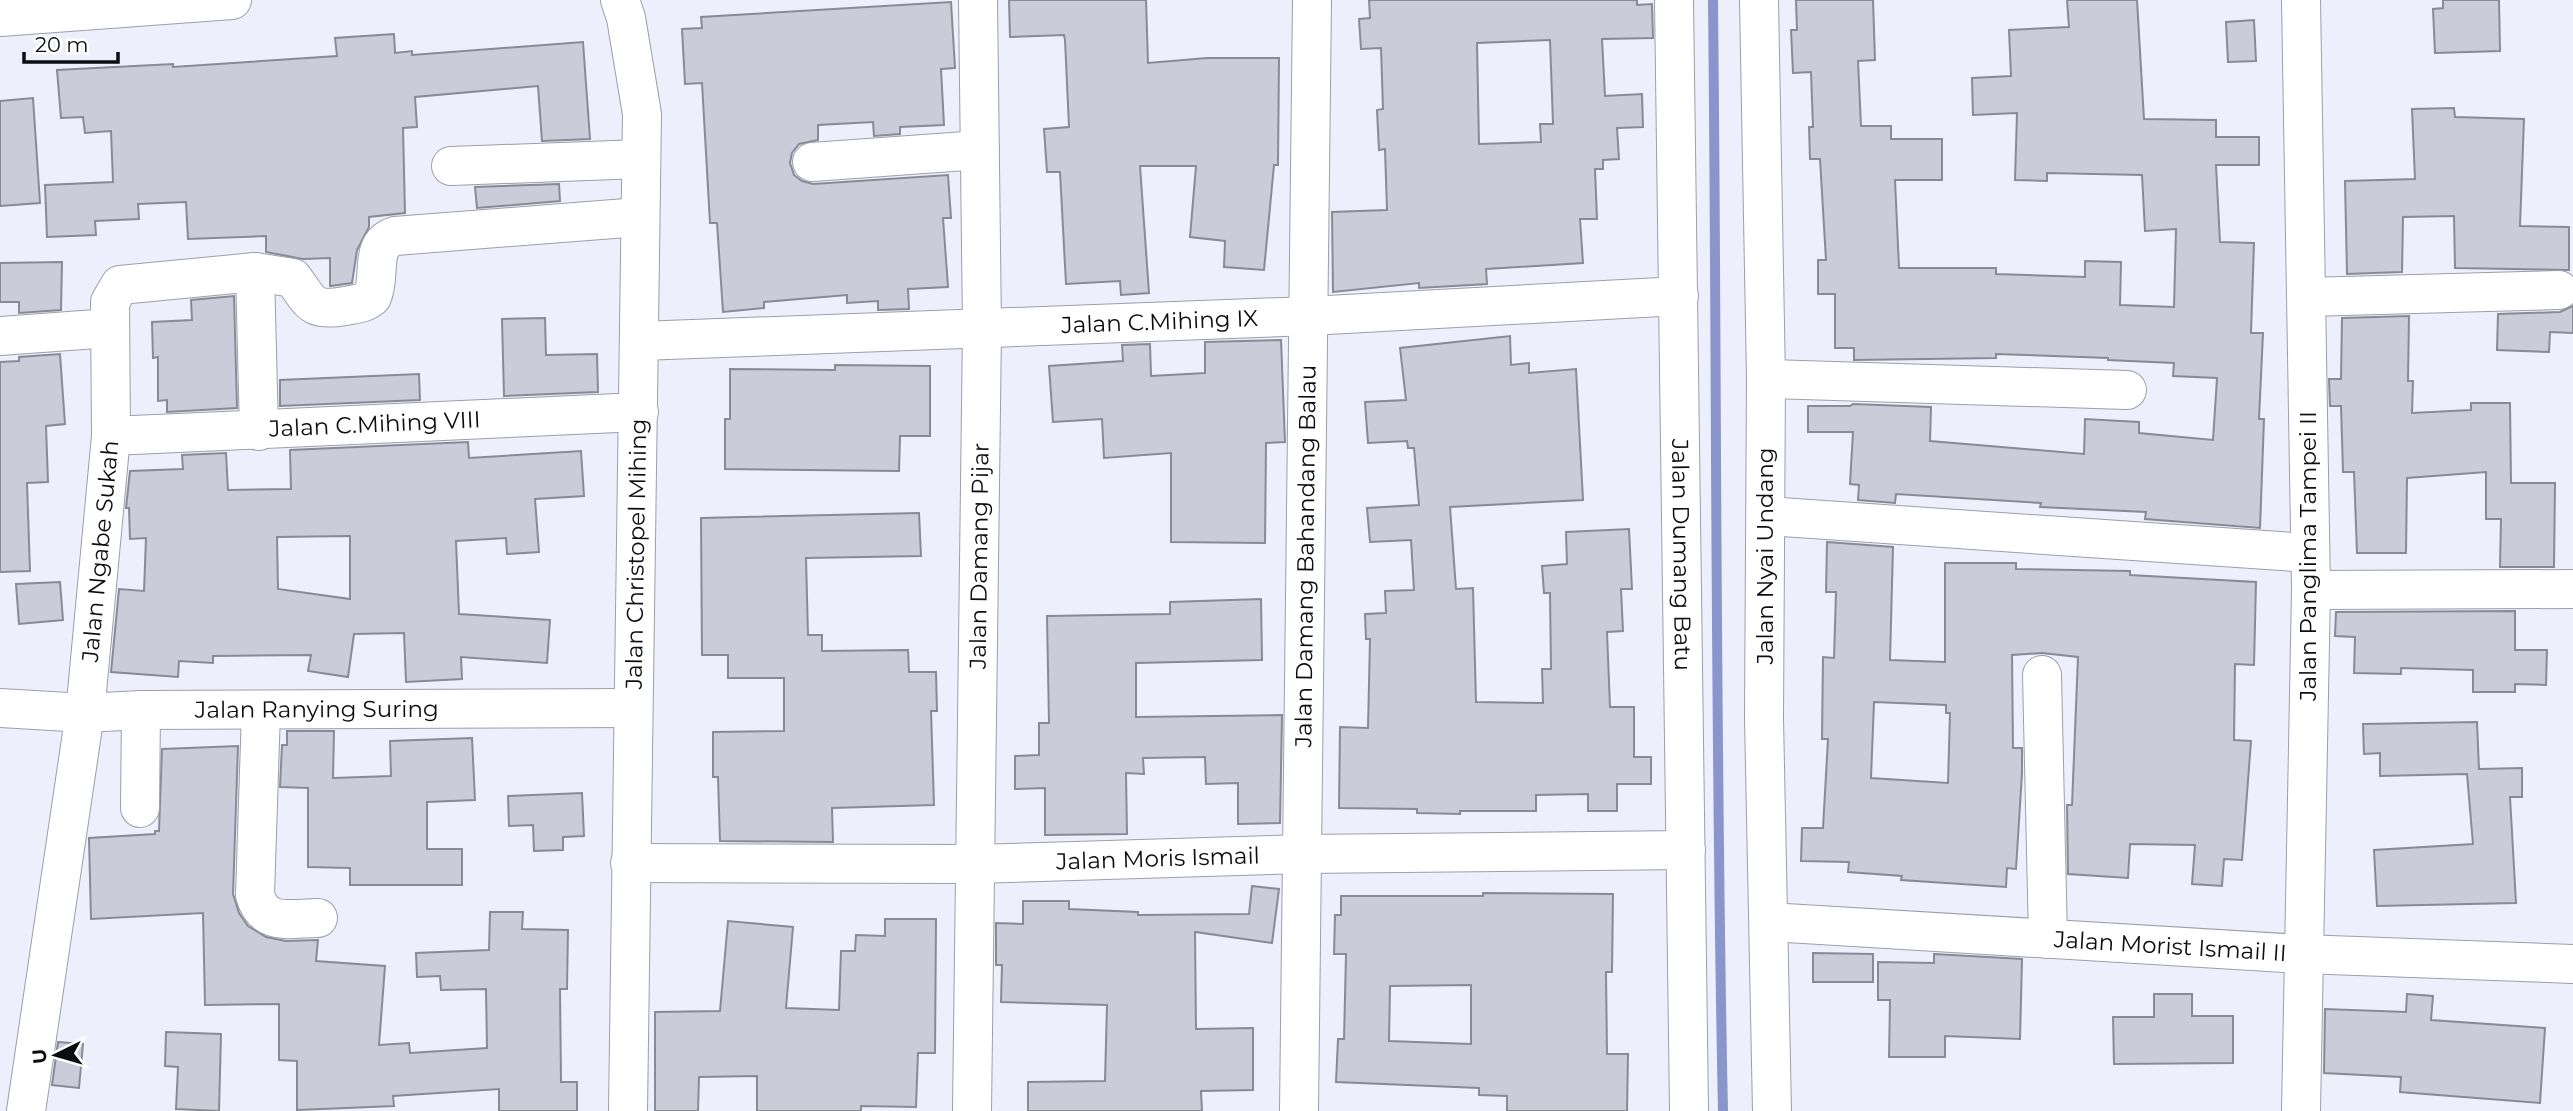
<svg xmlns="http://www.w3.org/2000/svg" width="2573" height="1111" font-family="Montserrat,sans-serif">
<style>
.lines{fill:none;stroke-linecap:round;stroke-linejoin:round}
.stream{stroke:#8a95cb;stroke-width:10}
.building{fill:#cacdd9;stroke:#888a95;stroke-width:2;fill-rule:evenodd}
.minor-casing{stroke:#9c9faa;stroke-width:40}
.minor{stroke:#fff;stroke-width:38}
.labels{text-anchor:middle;stroke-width:7;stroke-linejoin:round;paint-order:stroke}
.street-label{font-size:23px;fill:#0c0d11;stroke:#fff}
</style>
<rect width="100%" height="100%" fill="#edf0fc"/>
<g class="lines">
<!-- stream -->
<path class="stream" d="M1713 0C1717 370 1715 741 1723 1111"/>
</g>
<!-- building -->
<g class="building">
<path d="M1009 0H1146L1148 63 1207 58H1279L1278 165H1274L1264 270 1224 267 1225 241 1190 237 1196 166H1140L1149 293 1121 295 1120 281 1066 284 1060 172H1047L1044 129 1069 127 1065 40 1064 35 1010 37Z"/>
<path d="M1369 0H1637V5L1652 4 1653 38 1602 39 1605 96 1642 94 1643 127 1617 128 1619 159 1603 160V169H1595L1597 219H1580L1583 263 1486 269 1487 284 1419 288V283L1333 292 1332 212 1387 210 1385 149 1379 150 1377 110 1383 109 1381 48 1361 49 1359 19 1370 18ZM1550 40 1553 124H1540L1541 142 1479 144 1477 43Z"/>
<path d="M1796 0H1873L1875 60 1858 61 1861 126H1891V139H1942V180H1895L1899 268H1996V274L2085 277V261L2121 262 2120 305 2174 307 2176 229 2145 231 2142 175 2047 173V181L2015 180 2017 113 1973 115 1972 78 2011 76 2009 30 2069 27 2067 0H2137L2144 119 2216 120V137H2259V165H2216L2220 242 2254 243 2251 333H2263L2259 419H2264L2260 528 2145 519 2146 512 2040 507 2041 503 1896 494 1895 503 1858 500 1859 485 1850 484 1853 432H1808V406H1850L1853 404 1931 407 1930 441 2084 454 2085 419 2139 422V433L2213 440 2217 378 2173 376 2174 363 2108 360V358L1996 354V358L1854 360V348H1835V294H1818V260H1826L1820 159H1810L1809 127H1813L1811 72 1793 73 1791 30H1797Z"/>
<path d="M2443 0H2499L2500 51 2435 53 2433 9 2443 8Z"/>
<path d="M951 2 955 68 941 69 944 125 900 127V134L874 136 873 122 818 125V140L799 144 792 153 790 163 794 175 802 181 813 184 948 175 951 218H943L948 287 908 289 909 309 878 310V301L847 303V295L764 302V308L723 312 717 223H710L702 83 685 84 682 29 702 28 701 17Z"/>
<path d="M2254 20 2256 61 2228 62 2226 22Z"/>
<path d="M394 34 395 53 412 51V55L583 42 590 139 542 141 538 86 415 97 417 127 403 128 405 213 369 217V227L357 250 352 283 330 286V258L303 259 266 252V236L188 239 186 202 138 204 139 219 95 221 96 235 47 237 45 185 113 182 111 131 85 133 83 117 61 118 57 70 173 64V67L337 56 335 38Z"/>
<path d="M33 98 40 203 0 206V101Z"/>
<path d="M2454 108 2455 117 2524 119 2520 226 2569 227V270L2455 268 2454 216 2403 217 2402 272 2347 274 2345 181 2415 179 2412 109Z"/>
<path d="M559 184 560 201 477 208 475 187Z"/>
<path d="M62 262 61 310 19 313V302H0V263Z"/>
<path d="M234 296 237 408 167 412V400L158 401V357L153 358 152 322 192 320 191 300Z"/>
<path d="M2573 306V333L2550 332 2549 352 2497 350 2498 314 2560 312Z"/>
<path d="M2409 316 2408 381H2413L2412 413 2471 410V403H2510L2511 483H2555L2554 567H2500L2501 519H2486V472L2407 478 2406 553H2357L2354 472H2343L2341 406H2330L2329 379H2341L2342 318Z"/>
<path d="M545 318 546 355 597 354 598 392 504 396 502 319Z"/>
<path d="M1510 336 1511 365 1529 363V373L1576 369 1583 500 1450 507 1456 589 1473 588 1476 702 1543 703 1542 669H1551L1550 593H1544L1542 566 1567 564 1566 532 1629 529 1632 589H1621L1623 631 1607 632 1610 707H1634V757H1651V784H1617V811H1588V794L1536 795V811H1460V814L1417 813V809L1339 808 1340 727 1368 728 1370 639H1366L1365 614 1386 613 1385 591 1414 590 1411 540 1370 542 1367 508 1419 505 1414 448H1408L1407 441 1368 443 1365 402 1406 400 1400 348Z"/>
<path d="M1281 340 1285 442 1266 443 1265 543 1171 542V453L1104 458 1102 419 1053 422 1049 366 1123 361 1122 345 1150 344 1151 376 1205 373V342Z"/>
<path d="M60 354 65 424 46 426 48 482 27 483 30 571 0 572V362L19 361V357Z"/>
<path d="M835 365 930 366V436H900L899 471 725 469V419H730V369L835 370Z"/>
<path d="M419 374 420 400 280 406V380Z"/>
<path d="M468 442 469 458 581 451 584 496 535 499 539 552 507 554 506 538 456 541 459 614 550 620 547 663 461 657 462 679 406 682 404 633 354 634 348 677 308 671 311 655 213 656V663L179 661 178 677 111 672 119 589 144 591 146 538 130 539 129 508H126L130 471 183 469 182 455 226 453 228 490 291 489 290 450ZM350 536V599L278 589 277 537Z"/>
<path d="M919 513 921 556 806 558 808 635H822V651L908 650 909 672H936L937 711H931L934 805 832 808 833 842 720 841 718 777H713V732L784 731V678H728V655H702L701 518Z"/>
<path d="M1827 542 1893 547 1890 660 1945 662V563H2016V569L2130 571V575L2256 582 2254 665 2235 664 2234 740 2251 741 2242 860 2224 859 2222 886 2192 884 2195 845 2130 844 2128 878 2068 874 2067 805H2072L2078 657 2042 653 2012 655 2013 748H2022V773L2016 869 2007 868 2006 887 1901 880 1902 876 1848 872 1849 862 1801 861 1802 828H1823L1828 739H1822L1823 657 1834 658 1836 592H1826ZM1874 702 1946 705V713H1950L1948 783 1871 778Z"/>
<path d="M60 582 63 620 19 624 16 584Z"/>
<path d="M1261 599 1262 660 1136 663V717L1282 715 1280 823 1238 824V783L1206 784 1205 757 1143 758 1144 774 1126 773 1127 834 1045 835V788L1015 789V756L1039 755V723H1049L1047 616 1170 614V602Z"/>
<path d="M2515 611V650H2547L2546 685 2515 684V692H2473V670L2401 668V674L2354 673 2355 637 2335 636 2336 612Z"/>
<path d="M2477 722 2479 769 2522 768V797H2510L2516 903 2377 906 2374 850 2473 844 2467 774 2380 776V753L2364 754 2363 724Z"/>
<path d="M287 731H334L333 778 391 776 390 741 472 738 475 800 427 802V849H462V885H350V868L308 867V788L280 787 282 745H287Z"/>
<path d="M238 746 233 894 239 913 248 926 266 937 286 941 318 940 316 961 385 966 379 1045 409 1043 410 1053 487 1048 486 989 441 990 440 976 417 977 416 953 489 950 490 912H523L522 929 568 930 567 989H560L561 1082H577V1111H499V1089L393 1096 394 1106 297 1110V1061L279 1060V1004L205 1005 203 913 91 919 89 838 155 834V831H159L162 749Z"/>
<path d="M582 793 584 836 563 837V850L534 851 533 825 509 826 508 796Z"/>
<path d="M1252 886 1279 889 1272 943 1195 932 1196 1029 1253 1028V1090L1201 1091 1202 1111H1028V1082L1105 1081 1107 1005 1001 1002 1002 965H996V923L1023 924V901H1069V909L1138 912V915L1249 914Z"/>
<path d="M1483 893 1613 894 1612 972H1606L1607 1054H1628L1627 1111H1507V1096L1479 1095V1088L1336 1082 1338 1039H1344L1346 954H1334L1335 915H1341V896H1483ZM1471 985V1044L1389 1041 1390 986Z"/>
<path d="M885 919H936L935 1053H918L916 1107 861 1106V1111H757V1076L699 1077 698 1111H655V1012L720 1011 728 921 793 927 786 1008 839 1010 841 951H855L856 935 885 936Z"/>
<path d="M1813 953 1873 954V982H1813Z"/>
<path d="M1934 954 2022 959 2020 1039 1945 1036V1057H1889L1890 1000H1878V962L1934 963Z"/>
<path d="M2154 994H2192V1016H2233V1063L2114 1064 2113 1017H2154Z"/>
<path d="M2407 994 2433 996 2431 1020 2545 1028 2540 1103 2400 1092 2401 1077 2324 1073 2325 1009 2406 1012Z"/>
<path d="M166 1032 221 1034 219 1111 176 1109 178 1067 165 1066Z"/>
<path d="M58 1042 83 1044 79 1088 52 1085Z"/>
</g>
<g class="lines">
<defs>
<g id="minor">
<path d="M620 0 626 18 642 114 628 1111"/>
<path id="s1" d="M1674 0 1689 1111"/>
<path d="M1759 0 1766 379 1764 718 1772 1111"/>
<path d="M0 17 232 0"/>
<path d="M812 162 980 150"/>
<path d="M451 166 641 159"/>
<path d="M255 272 293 278C311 303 311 312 345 306 355 304 364 304 372 297 382 275 368 245 395 236L639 217"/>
<path d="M2307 297 2559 290"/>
<path d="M0 336 110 328"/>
<path id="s2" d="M640 341 1309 316 1679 296"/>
<path d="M1766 379 2127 390"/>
<path id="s3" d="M111 436 639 412"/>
<path d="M1766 516 2309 553"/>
<path d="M2311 590 2573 589"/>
<path d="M2042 675 2048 939"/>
<path id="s4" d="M0 708 85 713 141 710 633 708"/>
<path d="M261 711 255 895C264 927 290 918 318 918"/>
<path d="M140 808 141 710"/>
<path id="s5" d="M630 863 975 864 1302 854 1686 850"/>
<path id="s6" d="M1769 922 2302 954 2573 964"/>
<path id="s7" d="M26 1111 85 713 111 436 110 302 120 285 255 272 259 431"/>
<path id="s8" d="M972 1111 982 328 978 0"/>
<path id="s9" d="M1299 1111 1312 0"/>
<path d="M2301 1111 2311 590 2301 0"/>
</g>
</defs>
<!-- minor casing -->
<use href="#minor" class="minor-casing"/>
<!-- minor -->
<use href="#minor" class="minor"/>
</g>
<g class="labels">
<!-- street labels -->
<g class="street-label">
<text dy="8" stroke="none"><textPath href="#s2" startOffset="520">Jalan C.Mihing IX</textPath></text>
<text dy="8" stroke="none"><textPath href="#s3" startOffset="264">Jalan C.Mihing VIII</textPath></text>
<text dy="8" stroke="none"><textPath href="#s7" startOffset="565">Jalan Ngabe Sukah</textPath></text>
<text transform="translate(636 554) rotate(-89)" y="8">Jalan Christopel Mihing</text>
<text dy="8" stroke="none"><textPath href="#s1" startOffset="555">Jalan Dumang Batu</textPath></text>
<text dy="8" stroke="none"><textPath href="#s8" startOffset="555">Jalan Damang Pijar</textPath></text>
<text dy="8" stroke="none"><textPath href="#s9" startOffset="555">Jalan Damang Bahandang Balau</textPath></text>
<text transform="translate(1765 556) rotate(-90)" y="8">Jalan Nyai Undang</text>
<text transform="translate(2308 556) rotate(-90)" y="8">Jalan Panglima Tampei II</text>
<text dy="8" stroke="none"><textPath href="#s4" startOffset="317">Jalan Ranying Suring</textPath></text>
<text dy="8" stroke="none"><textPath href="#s5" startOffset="528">Jalan Moris Ismail</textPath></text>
<text dy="8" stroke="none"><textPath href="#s6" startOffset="402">Jalan Morist Ismail II</textPath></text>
</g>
</g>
<!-- north arrow -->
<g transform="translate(56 1055) rotate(265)" stroke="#ffffff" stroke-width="5" paint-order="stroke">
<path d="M0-5L12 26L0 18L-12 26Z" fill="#0c0d11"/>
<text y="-10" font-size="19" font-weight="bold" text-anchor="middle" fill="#0c0d11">U</text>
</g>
<!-- scale -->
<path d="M24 52v10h94v-10" fill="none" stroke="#0c0d11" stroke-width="3.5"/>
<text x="35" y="52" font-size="21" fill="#0c0d11" stroke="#ffffff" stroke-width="5" paint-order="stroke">20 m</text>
</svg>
